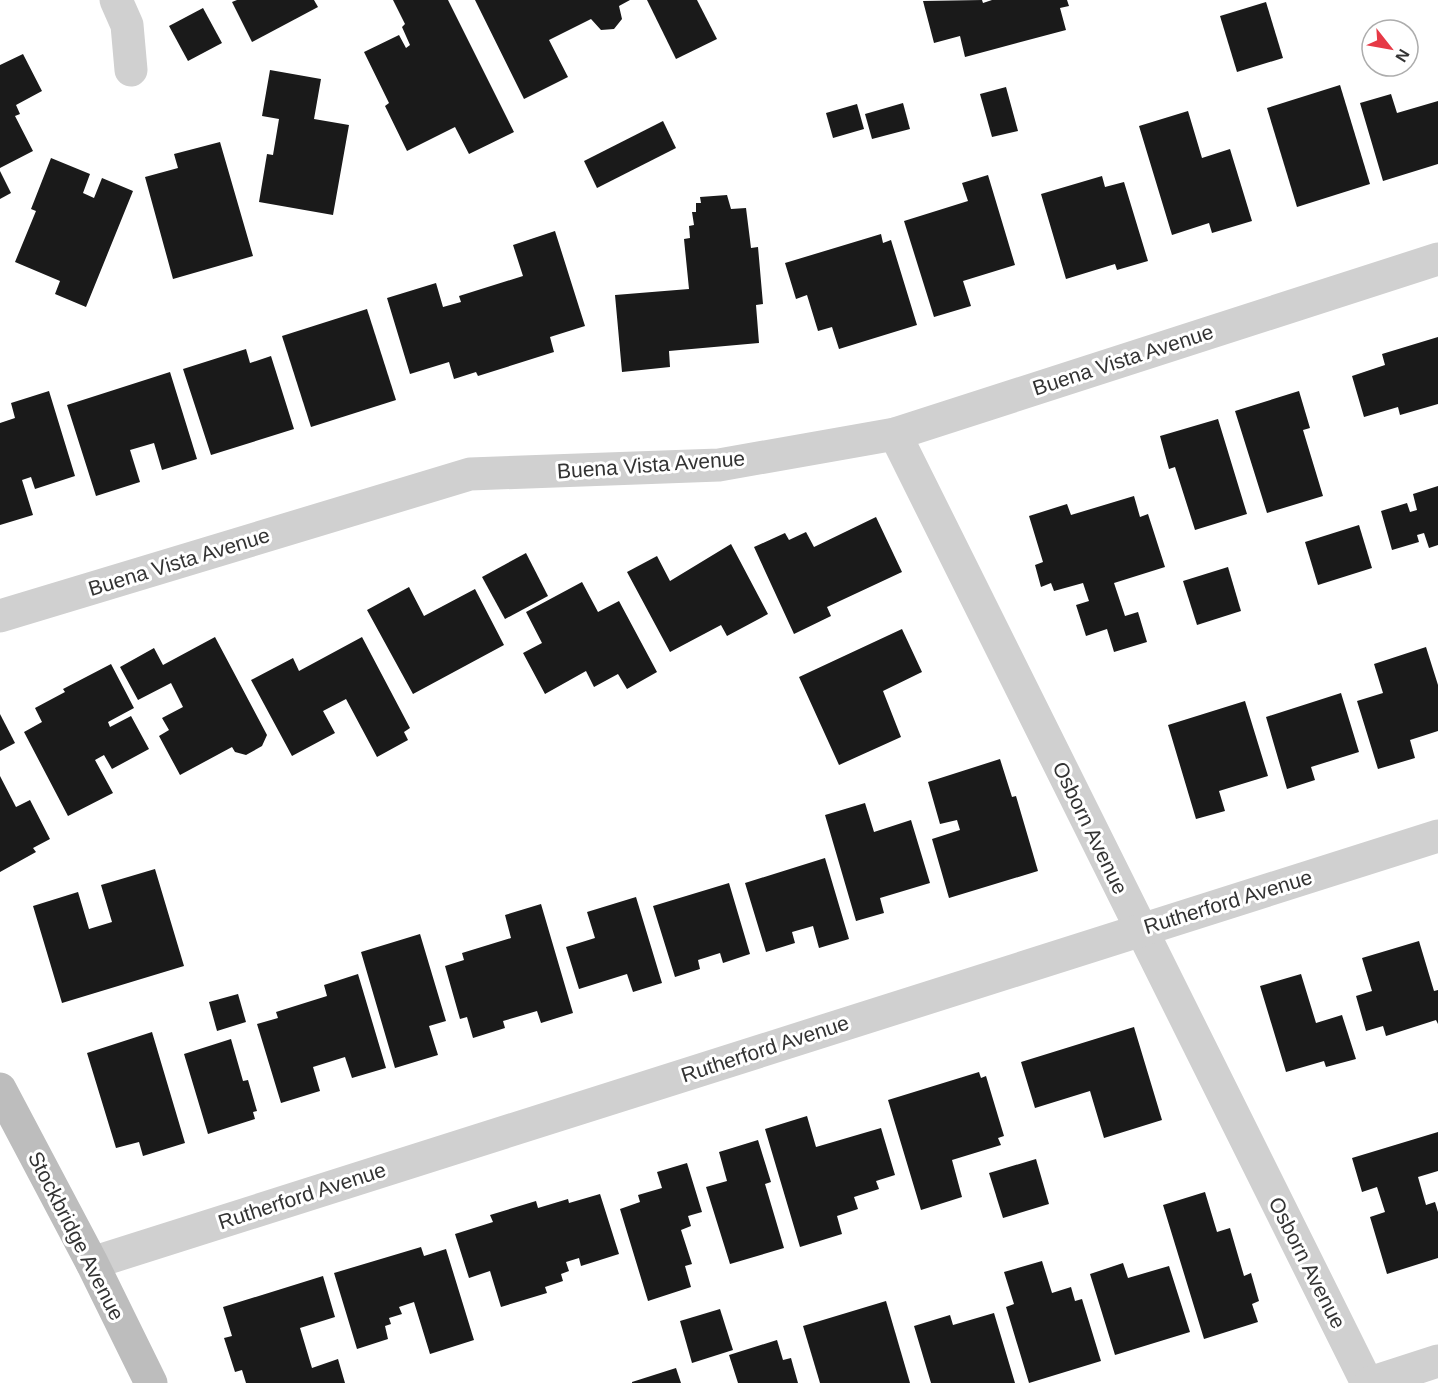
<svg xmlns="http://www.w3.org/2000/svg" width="1438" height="1383" font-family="Helvetica,sans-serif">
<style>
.building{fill:#1a1a1a}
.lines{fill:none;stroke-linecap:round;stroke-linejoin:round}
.street{stroke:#d0d0d0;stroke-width:33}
.secondary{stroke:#bdbdbd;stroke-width:33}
.labels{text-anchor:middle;stroke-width:6;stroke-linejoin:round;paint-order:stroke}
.street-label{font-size:21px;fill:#333;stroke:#fff}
</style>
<rect width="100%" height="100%" fill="#fff"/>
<!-- building -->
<g class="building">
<path d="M237 0H314L318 7 252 42 232 2Z"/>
<path d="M393 0H448L514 132 469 154 455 127 407 151 385 106 389 103 364 52 399 35 406 48 410 45 402 27 405 24Z"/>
<path d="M475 0H630L619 6 622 19 614 29 601 30 591 19 549 40 568 77 524 99Z"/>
<path d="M647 0H697L717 39 676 59Z"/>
<path d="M982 0 983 3 992 0H1067L1069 6 1060 8 1066 30 965 57 960 36 934 43 923 1Z"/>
<path d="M1266 2 1283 58 1237 72 1220 16Z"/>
<path d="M203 8 222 43 188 61 169 26Z"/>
<path d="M23 54 42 91 16 105 20 114 15 116 33 151 0 168V65Z"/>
<path d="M270 70 321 79 314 119 349 125 333 215 259 202 267 154 273 155 279 119 262 116Z"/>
<path d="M1340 85 1370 184 1297 207 1267 108Z"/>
<path d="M1006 87 1018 131 992 137 980 94Z"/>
<path d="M1391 94 1397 113 1438 101V164L1383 181 1360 103Z"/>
<path d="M903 103 910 129 872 139 865 114Z"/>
<path d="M857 104 864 129 833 138 826 113Z"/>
<path d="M1188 111 1202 158 1230 149 1252 221 1212 233 1209 223 1172 235 1139 126Z"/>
<path d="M663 121 676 148 597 188 584 161Z"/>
<path d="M220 142 253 256 173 279 145 177 178 168 174 154Z"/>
<path d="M51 158 90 174 83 193 94 198 102 178 133 191 86 307 55 294 60 281 15 262 36 211 31 209Z"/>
<path d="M0 171 11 193 0 199Z"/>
<path d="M988 175 1015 265 963 281 971 306 934 317 904 221 968 201 962 183Z"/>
<path d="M1102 176 1105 187 1124 182 1148 261 1117 270 1115 264 1066 279 1041 194Z"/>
<path d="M727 195 731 209 746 208 751 248 758 247 763 304 756 305 759 343 669 351 670 367 622 372 615 295 689 289 684 239 690 238 689 226 694 225 692 212H696V203H701L700 197Z"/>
<path d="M555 231 585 326 550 337 554 352 478 376 476 372 454 379 449 362 410 374 387 298 436 283 443 307 461 302 459 296 523 276 513 245Z"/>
<path d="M881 234 883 243 891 240 917 325 839 349 832 327 818 331 807 295 796 299 785 263Z"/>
<path d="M367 309 396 400 311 427 282 336Z"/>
<path d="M1438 337V404L1400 415 1398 407 1364 417 1352 376 1385 365 1382 354Z"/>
<path d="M246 349 250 363 271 356 294 429 211 455 183 369Z"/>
<path d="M170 372 197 459 162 470 154 443 130 450 140 482 96 496 67 405Z"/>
<path d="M49 391 75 476 35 489 31 477 22 480 33 515 0 525V423L15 418 11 403Z"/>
<path d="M1299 391 1310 428 1303 430 1323 496 1267 513 1235 411Z"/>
<path d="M1218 419 1247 514 1195 530 1175 467 1169 469 1160 436Z"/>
<path d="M1438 486V545L1429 548 1424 533 1417 535 1419 542 1392 550 1381 511 1407 503 1410 512 1417 510 1413 494Z"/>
<path d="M1134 496 1140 517 1148 514 1165 567 1114 583 1125 616 1138 612 1147 642 1114 652 1107 629 1086 636 1076 605 1089 601 1083 583 1054 591 1051 583 1041 587 1035 565 1043 562 1029 516 1067 504 1071 515Z"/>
<path d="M876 517 902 572 827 607 831 616 794 634 754 547 785 533 789 540 806 532 814 547Z"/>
<path d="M1359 525 1372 568 1318 585 1305 542Z"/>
<path d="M731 544 768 614 727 636 721 625 670 652 627 572 657 556 670 581Z"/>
<path d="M526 553 548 596 505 619 482 577Z"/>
<path d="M1228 567 1241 611 1197 625 1183 581Z"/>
<path d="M582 582 598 612 619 601 657 672 627 689 618 674 594 687 586 671 545 694 523 653 542 643 526 612Z"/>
<path d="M409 587 424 616 475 589 504 645 413 694 367 610Z"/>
<path d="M902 629 922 672 883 691 901 737 839 765 799 677Z"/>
<path d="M215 637 267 735 262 746 246 755 235 752 232 747 180 775 159 736 169 730 162 718 183 707 171 683 138 700 120 667 154 648 163 665Z"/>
<path d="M362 637 410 728 404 732 408 740 377 757 346 699 323 711 335 733 292 756 251 680 293 658 299 671Z"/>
<path d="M1426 647 1438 685V731L1410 740 1415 758 1378 769 1357 701 1383 693 1374 664Z"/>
<path d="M111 664 134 708 108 722 110 727 131 716 149 749 112 769 104 755 95 760 113 793 68 816 24 732 42 722 35 708 65 692 63 689Z"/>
<path d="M1341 693 1359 752 1311 767 1315 780 1287 789 1266 717Z"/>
<path d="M1245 701 1268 776 1219 791 1225 811 1196 819 1168 725Z"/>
<path d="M0 714 15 743 0 751Z"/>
<path d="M1000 759 1012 797 1016 796 1038 871 949 898 932 839 960 830 957 820 940 824 928 782Z"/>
<path d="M0 776 16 807 30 800 50 839 33 848 36 852 0 872Z"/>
<path d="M865 803 874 832 911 820 930 883 880 898 884 913 856 921 825 815Z"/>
<path d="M825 858 849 939 819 948 813 926 792 932 795 943 766 952 745 883Z"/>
<path d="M155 869 184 966 62 1003 33 906 78 892 89 929 112 922 101 885Z"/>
<path d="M729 883 750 954 723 963 720 953 698 960 700 969 675 977 653 906Z"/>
<path d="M636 897 662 983 633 992 627 974 579 989 566 947 595 938 587 912Z"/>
<path d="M541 904 573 1013 541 1023 537 1011 503 1021 505 1028 473 1038 467 1017 460 1019 445 966 464 960 462 953 511 938 505 915Z"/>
<path d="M420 934 446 1021 429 1026 438 1055 395 1068 361 952Z"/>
<path d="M1419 941 1434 991 1438 990V1024L1436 1020 1386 1036 1383 1026 1366 1031 1356 996 1372 991 1362 958Z"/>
<path d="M358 974 386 1068 352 1078 345 1057 313 1067 320 1091 281 1103 257 1024 278 1018 276 1012 327 996 324 985Z"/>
<path d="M1301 974 1316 1023 1342 1015 1356 1059 1326 1067 1324 1061 1286 1072 1260 986Z"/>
<path d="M238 994 246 1022 217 1031 209 1002Z"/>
<path d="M1134 1027 1162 1120 1104 1138 1090 1091 1035 1108 1021 1062Z"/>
<path d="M152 1032 185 1143 143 1156 139 1142 116 1148 87 1053Z"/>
<path d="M231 1039 243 1081 248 1080 257 1111 253 1112 255 1119 208 1134 184 1054Z"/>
<path d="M979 1072 981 1078 986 1076 1004 1136 998 1138 1001 1145 952 1160 962 1197 921 1210 888 1100Z"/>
<path d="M807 1116 816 1147 881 1128 895 1175 876 1181 879 1189 854 1197 858 1209 837 1216 842 1234 800 1247 765 1129Z"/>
<path d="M1438 1132V1171L1418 1177 1426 1205 1435 1202 1438 1212V1258L1387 1274 1370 1217 1385 1212 1377 1187 1362 1192 1352 1158Z"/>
<path d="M758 1140 771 1182 765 1184 784 1248 730 1264 706 1187 727 1181 719 1152Z"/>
<path d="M1036 1159 1049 1204 1003 1218 989 1173Z"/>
<path d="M687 1163 702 1212 688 1216 691 1226 681 1230 692 1264 685 1266 691 1287 648 1301 620 1209 640 1202 638 1195 662 1188 657 1172Z"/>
<path d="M1205 1192 1217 1232 1230 1228 1244 1276 1251 1273 1259 1301 1252 1304 1258 1322 1204 1339 1163 1205Z"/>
<path d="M600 1194 619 1254 581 1266 579 1258 566 1262 569 1271 561 1274 563 1281 545 1287 547 1293 501 1307 490 1271 469 1278 455 1234 493 1222 490 1215 536 1201 538 1208 568 1199 569 1203Z"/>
<path d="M421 1247 424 1256 446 1249 474 1340 430 1354 414 1302 399 1307 402 1314 389 1318 391 1324 385 1326 388 1339 357 1349 334 1273Z"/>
<path d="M1042 1261 1052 1293 1071 1287 1075 1301 1082 1299 1101 1361 1029 1383 1006 1307 1014 1304 1004 1272Z"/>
<path d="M1123 1263 1128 1278 1169 1266 1190 1332 1115 1355 1090 1274Z"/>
<path d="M323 1276 335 1317 300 1328 312 1368 338 1359 345 1383H246L242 1370 235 1372 224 1338 232 1336 223 1307Z"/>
<path d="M886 1301 910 1383H820L803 1326Z"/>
<path d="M720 1309 733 1350 692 1363 680 1321Z"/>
<path d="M994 1313 1015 1383H931L914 1326 950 1315 953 1325Z"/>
<path d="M777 1340 783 1360 791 1358 798 1383H738L729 1355Z"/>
<path d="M676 1368 681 1383H632V1382Z"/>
</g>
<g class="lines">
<!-- street -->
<g class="street">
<path d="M116 0 127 25 131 70"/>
<path d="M895 434 1367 1383"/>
<path d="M0 616 470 474 719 465 895 434 1438 259"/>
<path d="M92 1263 1438 836"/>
<path d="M1370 1383 1438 1361"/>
</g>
<!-- secondary -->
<path class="secondary" d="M0 1089 92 1263 151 1383"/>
</g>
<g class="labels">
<!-- street labels -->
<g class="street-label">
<text transform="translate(1123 360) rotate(-18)" y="7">Buena Vista Avenue</text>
<text transform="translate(651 465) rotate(-4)" y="7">Buena Vista Avenue</text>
<text transform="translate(179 562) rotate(-17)" y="7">Buena Vista Avenue</text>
<text transform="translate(1090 828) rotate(64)" y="7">Osborn Avenue</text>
<text transform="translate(1228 902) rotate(-17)" y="7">Rutherford Avenue</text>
<text transform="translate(765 1049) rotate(-18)" y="7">Rutherford Avenue</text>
<text transform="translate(302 1196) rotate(-18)" y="7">Rutherford Avenue</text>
<text transform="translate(76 1236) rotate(63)" y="7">Stockbridge Avenue</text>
<text transform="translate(1307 1263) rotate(63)" y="7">Osborn Avenue</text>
</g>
</g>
<!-- north arrow -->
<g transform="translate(1390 48) rotate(121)"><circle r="28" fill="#ffffff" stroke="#adadad" stroke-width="1.5"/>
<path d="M0-4.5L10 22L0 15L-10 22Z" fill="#e63946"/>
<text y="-9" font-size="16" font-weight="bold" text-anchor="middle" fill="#333333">N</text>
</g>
</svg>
